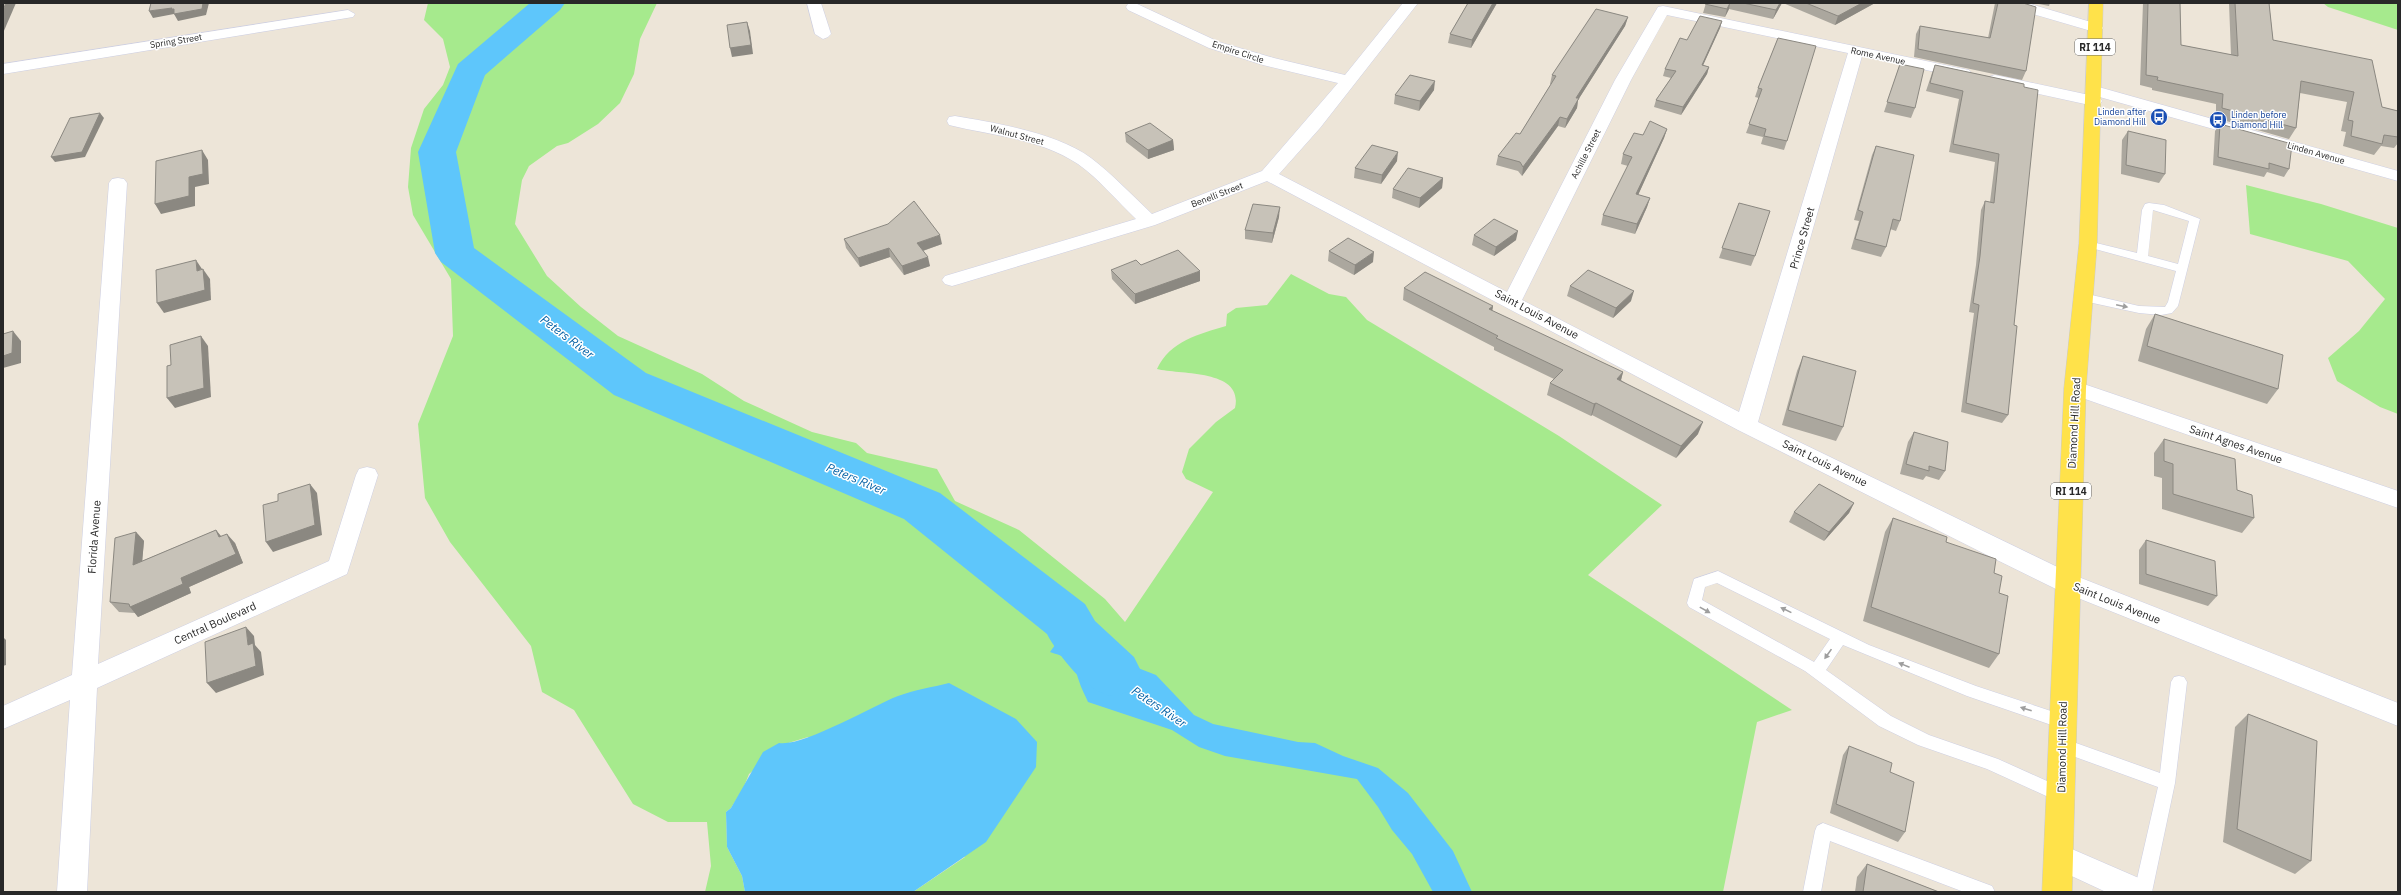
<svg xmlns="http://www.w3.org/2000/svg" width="2401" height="895" font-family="'IBM Plex Sans',sans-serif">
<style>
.green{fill:#a6ea8d}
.water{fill:#5ec6fb}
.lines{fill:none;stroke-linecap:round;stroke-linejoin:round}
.river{fill:#5ec6fb;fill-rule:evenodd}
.service-casing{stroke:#cdcfe3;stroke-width:1}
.minor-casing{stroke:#cdcfe3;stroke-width:1}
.primary-casing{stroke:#cbcbcb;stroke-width:1}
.service{fill:#fff;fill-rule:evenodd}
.minor{fill:#fff;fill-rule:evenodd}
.primary{fill:#ffe24a;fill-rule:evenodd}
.wall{fill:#aba79e}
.shaded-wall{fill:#8b8881}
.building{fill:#c7c2b8;stroke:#8b8881}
.oneway{fill:#9e9e9e}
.labels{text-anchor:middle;stroke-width:3;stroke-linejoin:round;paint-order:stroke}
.far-street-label{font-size:9px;fill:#282828;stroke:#fff}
.far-transit-label{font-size:9px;fill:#164399;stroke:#fff;text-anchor:end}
.shield{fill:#fff;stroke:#686868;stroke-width:1}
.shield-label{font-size:10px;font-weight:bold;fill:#282828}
.street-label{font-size:11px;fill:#282828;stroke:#fff}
.water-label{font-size:12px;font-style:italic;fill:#005fa4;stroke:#fff}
</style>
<rect width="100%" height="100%" fill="#ede5d8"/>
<!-- green -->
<g class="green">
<path d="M428 3H657L640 39 634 74 620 103 598 124 568 143 557 146 529 166 522 180 515 224 547 276 581 307 618 336 702 374 744 401 812 432 856 443 867 453 937 469 955 501 1019 530 1105 599 1125 622 1213 492 1186 479 1182 472 1189 449 1216 422 1235 408C1244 369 1181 375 1157 369 1170 341 1199 334 1226 326L1227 314 1236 308 1267 305 1291 274 1329 294 1346 297 1367 320 1559 436 1662 505 1588 575 1792 710 1757 722 1723 892H913L965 857 808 737 785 744 749 774 743 789 731 808 726 812 727 847 742 876 745 892H705L711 866 707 822H668L633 804 574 710 542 692 531 646 450 542 425 498 418 424 453 336 451 279 413 215 408 187 411 148 424 109 443 85 450 67 443 39 424 20Z"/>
<path d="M2323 3H2398V30L2328 7Z"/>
<path d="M2246 185 2321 204 2398 228V414L2380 407 2337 381 2328 358 2359 331 2385 299 2348 261 2250 234Z"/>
</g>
<!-- water -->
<g class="water">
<path d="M1078 613 1087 620 1106 646 1120 661 1156 675 1194 715 1213 724 1298 742 1315 743 1343 756 1378 768 1408 793 1453 851 1472 892H1433L1412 854 1392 830 1378 807 1357 779 1225 756 1199 747 1172 730 1088 702C1085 695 1081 688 1079 681 1072 658 1074 660 1050 652Z"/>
<path d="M949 683 1016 719 1037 742 1036 767 986 842 913 892H745L742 876 727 847 726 812 731 808 763 752 779 743C803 747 872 706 898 696 914 690 933 687 949 683Z"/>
</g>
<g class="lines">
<!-- river -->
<path class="river" d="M530 3H565L560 10 485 75 456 152 474 248 646 373 940 493 1085 604 1095 621 1134 657 1142 673 1134 689C1128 691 1119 697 1113 696 1088 694 1058 655 1047 634L904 519 614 395 441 262 435 253 418 152 458 64Z"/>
<defs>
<g id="service">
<path d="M2149 203 2164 205 2200 219 2178 306 2172 313 2161 315 2139 313 2079 300 2077 297 2083 293 2139 306 2165 307 2168 302 2176 271 2084 246 2083 244 2088 241 2137 253 2142 210 2145 204ZM2153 210 2189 221 2178 264 2148 256Z"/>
<path d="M1718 571 1869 645 1976 686 2069 717 2071 722 2069 727 2063 729 1967 696 1843 645 1826 670 1891 716 1929 735 1998 759 2067 790 2069 795 2067 800 2061 802 2055 800 1987 769 1918 745 1879 726 1805 671 1689 607 1687 603 1694 579ZM1717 583 1830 639 1814 662 1702 600 1705 587Z"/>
<path d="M2179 676 2184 677 2187 682 2175 783 2152 892H2134L2158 787 2056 750 2054 745 2056 740 2062 738 2160 773 2171 682 2174 677Z"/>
<path d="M1823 823 1992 886 1995 892H1964L1830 841 1821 892H1803L1815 831 1817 826Z"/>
</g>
<g id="minor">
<path d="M807 3H821L831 34 828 37 823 39 815 34Z"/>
<path d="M1135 3 1219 42 1274 58 1345 75 1403 3H1418L1320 128 1279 174 1507 292 1615 80 1658 7 1663 6 1969 70 1971 73 1963 78 1862 56 1758 422 2076 576 2398 703V726L2058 590 1993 558 1738 430 1267 181 1155 225 959 284 952 286 945 284 942 280 945 276 1136 219C1118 202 1098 178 1078 164 1038 138 994 136 949 125L947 121 949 117 955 116C996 123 1057 133 1091 158 1112 174 1132 195 1152 214L1262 171 1338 83 1263 65 1209 48 1128 10 1126 7 1128 4ZM1667 15 1848 53 1739 412 1522 300 1631 80Z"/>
<path d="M2004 3H2027L2101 25 2103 28 2101 31H2091L2006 6Z"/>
<path d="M348 10 355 14 353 17 3 74V64Z"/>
<path d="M1995 75 2094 96 2100 98 2102 101 2100 104 2094 106 1989 83 1987 80 1989 77Z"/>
<path d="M2095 86 2398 171V181L2089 94 2087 91 2089 88Z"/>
<path d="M118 178 124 179 127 183 98 664 329 561 356 475 359 469 367 467 375 469 378 475 347 574 97 688 87 892H57L70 700 3 729V706L72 675 109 183 112 179Z"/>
<path d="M2075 381 2398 491V508L2068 393 2064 388 2068 383Z"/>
<path d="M2058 843 2148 882 2153 892H2106L2048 865 2044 856 2048 847Z"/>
</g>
<path id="primary" d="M2089 3H2103L2097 244 2086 388 2072 892H2042L2064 388 2079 244Z"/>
</defs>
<!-- service casing -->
<use href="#service" class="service-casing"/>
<!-- minor casing -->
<use href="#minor" class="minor-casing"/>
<!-- primary casing -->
<use href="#primary" class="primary-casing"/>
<!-- service -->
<use href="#service" class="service"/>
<!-- minor -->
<use href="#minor" class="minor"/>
<!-- primary -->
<use href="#primary" class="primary"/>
</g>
<!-- wall -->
<g class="wall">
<path d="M1468 3H1497L1471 48 1448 43 1450 34Z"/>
<path d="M1706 3H1782L1773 19 1729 9 1725 17 1703 13Z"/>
<path d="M1783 3H1875L1835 25Z"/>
<path d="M1995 3H2023L2026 71 2022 80 1914 57 1916 34 1920 26 1988 38Z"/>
<path d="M2034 3H2050L2049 6Z"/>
<path d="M2143 3H2180L2181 45 2231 55 2229 3H2269L2273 40 2382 107 2398 111V143L2394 148 2381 146 2374 155 2343 146 2346 132 2341 131 2347 102 2300 93 2296 128 2289 139 2216 118V104L2152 90V88L2140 85Z"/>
<path d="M1628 17 1625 26 1578 100 1577 108 1565 128 1558 126 1522 176 1518 171 1496 165 1498 156 1520 134 1551 84H1550L1552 75Z"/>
<path d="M1722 21 1720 28 1703 65 1709 67 1707 74 1681 115 1654 107 1656 100 1671 78 1663 76 1665 69 1687 40Z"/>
<path d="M1778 38 1787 141 1784 150 1761 144 1763 137 1746 133 1759 98 1755 97 1758 88Z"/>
<path d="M1900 64 1915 108 1911 118 1884 112Z"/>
<path d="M1935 65 2024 84 2014 325 2008 415 2002 423 1961 412 1974 313 1969 312 1976 265 1981 210 1985 201 1990 202 1995 162 1949 152 1959 99 1926 91 1932 73Z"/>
<path d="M1434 90 1419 111 1394 104 1395 95Z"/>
<path d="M2220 124 2289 169 2284 177 2267 172 2264 177 2213 165 2215 131Z"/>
<path d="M1667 129 1664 138 1638 195 1650 198 1647 207 1635 234 1601 225 1603 215 1628 166 1621 164 1623 154 1643 135Z"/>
<path d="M2128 131 2165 174 2159 183 2121 174 2122 140Z"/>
<path d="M1125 133 1173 140 1174 150 1148 159 1126 142Z"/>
<path d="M1876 146 1900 221 1896 231 1890 229 1886 247 1881 257 1851 249 1859 221 1854 220 1872 155Z"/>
<path d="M1397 161 1381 184 1354 178 1355 168Z"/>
<path d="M1443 178 1442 188 1419 208 1392 198 1393 189Z"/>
<path d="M1739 203 1755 256 1751 266 1719 258Z"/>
<path d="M1279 217 1272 243 1245 239V230Z"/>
<path d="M1474 235 1516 240 1494 256 1472 245Z"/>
<path d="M844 239 942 244 923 251 930 266 904 275 890 257 860 267 846 248Z"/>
<path d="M1329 251 1373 262 1354 275 1328 261Z"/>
<path d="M1141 265 1200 281 1135 304 1112 279 1111 270Z"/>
<path d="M1570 286 1631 301 1613 318 1567 296Z"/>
<path d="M1404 288 1493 306 1492 311 1623 372 1621 380 1698 434 1676 458 1592 415 1591 416 1547 395 1550 383 1554 379 1494 350V347L1403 300Z"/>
<path d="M2155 314 2278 389 2267 404 2138 361 2146 329Z"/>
<path d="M1803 356 1843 427 1836 441 1782 425 1797 371Z"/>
<path d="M1914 432 1945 471 1939 480 1926 476 1923 480 1900 474 1908 442Z"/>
<path d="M2164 439 2237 490 2254 518 2242 533 2162 509V478L2154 476V453Z"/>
<path d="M1854 503 1849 513 1824 541 1789 522 1794 512Z"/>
<path d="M1893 518 1946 542 1994 573 1999 593V654L1989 668 1863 621 1885 532Z"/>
<path d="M216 530 221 536 235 543 243 563 189 587 191 593 138 617 135 613 119 612 110 602 136 532 144 541 142 561Z"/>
<path d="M2146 540 2217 596 2208 606 2139 584V550Z"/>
<path d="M2248 714 2311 861 2295 874 2223 842 2235 727Z"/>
<path d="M1849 746 1890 772 1905 832 1898 842 1830 813 1843 755Z"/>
<path d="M1867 864 1939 892H1855L1857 877Z"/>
</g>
<!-- shaded-wall -->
<g class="shaded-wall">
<path d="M6 3H16L3 33V10Z"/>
<path d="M203 3H209L206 15 178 21 174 14 153 18 149 11Z"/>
<path d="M1493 3H1497L1471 48 1472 40Z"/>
<path d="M1730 3 1729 9 1725 17 1727 9Z"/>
<path d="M1780 3H1782L1773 19 1776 10Z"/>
<path d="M1862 3H1875L1835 25 1838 16Z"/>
<path d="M1628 17 1625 26 1578 100 1577 108 1565 128 1567 119 1576 98Z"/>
<path d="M1722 21 1720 28 1700 72 1702 65Z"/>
<path d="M747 22 750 31 753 54 732 57 730 48Z"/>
<path d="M1709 67 1707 74 1681 115 1683 107Z"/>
<path d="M1435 81 1434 90 1419 111 1420 101Z"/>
<path d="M100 113 104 118 85 157 55 162 51 157Z"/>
<path d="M1560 117 1558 126 1522 176 1523 167Z"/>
<path d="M1667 129 1664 138 1634 204 1636 194Z"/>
<path d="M1173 140 1174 150 1148 159V150Z"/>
<path d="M202 150 208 160 209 184 195 187V206L161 214 155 204 189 177Z"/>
<path d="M1398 152 1397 161 1381 184 1382 175Z"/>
<path d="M1443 178 1442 188 1419 208 1420 198Z"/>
<path d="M1650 198 1647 207 1635 234 1637 224Z"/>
<path d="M1280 207 1279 217 1272 243 1273 233Z"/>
<path d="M1518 231 1516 240 1494 256 1496 247Z"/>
<path d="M940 235 942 244 919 252 917 243Z"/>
<path d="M889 248 890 257 860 267 858 258Z"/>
<path d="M1374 252 1373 262 1354 275 1355 265Z"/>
<path d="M928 257 930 266 904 275 902 266Z"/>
<path d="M196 260 202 269 197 271Z"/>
<path d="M203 269 210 279 211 300 164 313 157 303Z"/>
<path d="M1200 271V281L1135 304V294Z"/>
<path d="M1634 291 1631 301 1613 318 1616 308Z"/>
<path d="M1493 306 1491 318 1489 309Z"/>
<path d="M13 331 21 341V363L3 368V356Z"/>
<path d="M201 336 208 346 211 397 175 408 167 398Z"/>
<path d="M1623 372 1620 384 1617 379Z"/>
<path d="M1596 403 1592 415 1591 416 1594 404Z"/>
<path d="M1703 422 1698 434 1676 458 1681 446Z"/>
<path d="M310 484 317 493 322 535 273 552 266 542Z"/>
<path d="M1854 503 1849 513 1824 541 1829 532Z"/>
<path d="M216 530 223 539 219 537Z"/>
<path d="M136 532 144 541 141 575 133 565Z"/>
<path d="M227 534 235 543 243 563 189 587 191 593 138 617 130 607 181 578Z"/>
<path d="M246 627 254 636 255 645 261 652 264 675 216 693 207 683 248 645Z"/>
<path d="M3 637 6 640V665L3 666Z"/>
</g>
<!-- building -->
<g class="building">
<path d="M3 3H6L3 10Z"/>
<path d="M151 3H203L202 9 174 14V9H171L172 8 149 11Z"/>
<path d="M1468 3H1493L1472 40 1450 34Z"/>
<path d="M1706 3H1730L1727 9 1705 4Z"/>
<path d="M1743 3H1780L1776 10Z"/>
<path d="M1806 3H1862L1838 16Z"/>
<path d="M1998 3H2023L2036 7 2026 71 1918 49 1920 26 1990 38Z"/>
<path d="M2148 3H2180L2181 45 2238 56 2235 3H2269L2273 40 2372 60 2382 107 2398 111V137L2384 135 2382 144 2351 136 2353 121 2348 120 2354 92 2301 81 2296 128 2222 108 2223 94 2157 80 2158 77 2146 75Z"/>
<path d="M1596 9 1628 17 1576 98H1579L1567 119 1560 117 1523 167 1520 162 1498 156 1516 133 1520 134 1556 76 1552 75Z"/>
<path d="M1700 16 1722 21 1702 65 1709 67 1683 107 1656 100 1676 71 1665 69 1680 38 1687 40Z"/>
<path d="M747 22 751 45 730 48 727 25Z"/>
<path d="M1778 38 1816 46 1787 141 1764 136 1766 129 1749 124 1762 89 1758 88Z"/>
<path d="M1900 64 1924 69 1915 108 1887 102Z"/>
<path d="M1935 65 2024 84V87L2038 90 2014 325 2017 326 2008 415 1966 403 1979 305 1973 303 1980 256 1985 201 1994 203 1999 154 1953 144 1963 91 1930 83Z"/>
<path d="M1410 75 1435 81 1420 101 1395 95Z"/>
<path d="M100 113 82 152 51 157 70 118Z"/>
<path d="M1650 121 1667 129 1636 194 1650 198 1637 224 1603 215 1632 157 1623 154 1634 133 1643 135Z"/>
<path d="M1150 123 1173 140 1148 150 1125 133Z"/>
<path d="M2220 124 2292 144 2289 169 2269 163V169L2218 157Z"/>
<path d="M2128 131 2166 140 2165 174 2126 165Z"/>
<path d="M1372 145 1398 152 1382 175 1355 168Z"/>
<path d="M1876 146 1914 155 1900 221 1893 219 1886 247 1855 239 1863 212 1858 210Z"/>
<path d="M202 150 203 174 189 177V196L155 204 156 161Z"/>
<path d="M1408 168 1443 178 1420 198 1393 189Z"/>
<path d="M914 201 940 235 917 243 928 257 902 266 889 248 858 258 844 239 888 224Z"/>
<path d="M1739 203 1770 211 1755 256 1722 248Z"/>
<path d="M1253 204 1280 207 1273 233 1245 230Z"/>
<path d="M1494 219 1518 231 1496 247 1474 235Z"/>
<path d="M1348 238 1374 252 1355 265 1329 251Z"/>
<path d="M1178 250 1200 271 1135 294 1111 270 1136 260 1141 265Z"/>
<path d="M196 260 197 271 203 269 205 290 157 303 156 270Z"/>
<path d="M1588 270 1634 291 1616 308 1570 286Z"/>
<path d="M1425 272 1493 306 1489 309 1623 372 1617 379 1703 422 1681 446 1596 403 1594 404 1550 383 1563 370 1496 338 1498 336 1404 288Z"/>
<path d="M2155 314 2283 355 2278 389 2147 346Z"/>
<path d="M13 331 12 353 3 356V334Z"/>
<path d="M201 336 204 388 167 398V366L171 365 170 345Z"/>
<path d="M1803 356 1856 371 1843 427 1788 410Z"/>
<path d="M1914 432 1948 442 1945 471 1929 466V471L1906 464Z"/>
<path d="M2164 439 2235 459 2237 490 2252 495 2254 518 2173 494V464L2164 461Z"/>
<path d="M310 484 315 525 266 542 263 505 278 501V494Z"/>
<path d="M1819 484 1854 503 1829 532 1794 512Z"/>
<path d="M1893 518 1947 537 1946 542 1996 559 1994 573 2002 576 1999 593 2008 596 1999 654 1871 607Z"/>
<path d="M216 530 219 537 227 534 236 554 181 578 183 584 130 607 129 604 110 602 115 538 136 532 133 565Z"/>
<path d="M2146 540 2215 561 2217 596 2146 574Z"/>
<path d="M246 627 248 645 253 643 256 666 207 683 205 642Z"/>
<path d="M2248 714 2317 741 2311 861 2237 829Z"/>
<path d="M1849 746 1892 763 1890 772 1914 782 1905 832 1836 804Z"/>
<path d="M1867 864 1939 892H1863Z"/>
</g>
<!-- one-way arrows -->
<defs><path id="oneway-solid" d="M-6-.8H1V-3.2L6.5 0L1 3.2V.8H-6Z"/></defs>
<g class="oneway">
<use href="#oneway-solid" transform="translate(2122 306) rotate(12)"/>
<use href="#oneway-solid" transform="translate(1705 610) rotate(29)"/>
<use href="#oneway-solid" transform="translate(1786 610) rotate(-154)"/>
<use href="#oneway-solid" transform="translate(1828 654) rotate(125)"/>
<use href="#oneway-solid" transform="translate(1904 665) rotate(-158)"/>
<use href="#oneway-solid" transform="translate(2026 709) rotate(-162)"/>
</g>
<!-- icons -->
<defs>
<symbol id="bus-disc" viewBox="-11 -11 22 22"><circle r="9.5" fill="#1a4fb4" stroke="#fff"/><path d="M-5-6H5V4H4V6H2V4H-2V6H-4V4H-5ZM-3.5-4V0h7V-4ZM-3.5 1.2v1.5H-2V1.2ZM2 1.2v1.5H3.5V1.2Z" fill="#fff"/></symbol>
</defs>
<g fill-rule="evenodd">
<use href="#bus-disc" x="2149" y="107" width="20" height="20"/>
<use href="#bus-disc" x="2208" y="110" width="20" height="20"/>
</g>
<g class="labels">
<!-- far-street labels -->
<g class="far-street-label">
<text transform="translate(176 41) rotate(-9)" y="3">Spring Street</text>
<text transform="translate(1238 52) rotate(18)" y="3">Empire Circle</text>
<text transform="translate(1878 56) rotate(12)" y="3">Rome Avenue</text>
<text transform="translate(1017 135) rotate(15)" y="3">Walnut Street</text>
<text transform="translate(2316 153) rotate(16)" y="3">Linden Avenue</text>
<text transform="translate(1586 154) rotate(-63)" y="3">Achille Street</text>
<text transform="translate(1217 195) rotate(-21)" y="3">Benelli Street</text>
</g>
<!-- far-transit labels -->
<g class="far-transit-label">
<text x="2146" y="115">Linden after<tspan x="2146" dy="10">Diamond Hill</tspan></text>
<text x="2231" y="118" text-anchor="start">Linden before<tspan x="2231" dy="10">Diamond Hill</tspan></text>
</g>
<!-- shield labels -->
<g class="shield">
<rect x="2075" y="39" width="40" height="16" rx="3"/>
<rect x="2051" y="483" width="40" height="16" rx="3"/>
</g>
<g class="shield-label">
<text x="2095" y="51">RI 114</text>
<text x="2071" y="495">RI 114</text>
</g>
<!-- street labels -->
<g class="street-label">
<text transform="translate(1802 238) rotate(-74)" y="4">Prince Street</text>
<text transform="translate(1537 314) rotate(28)" y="4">Saint Louis Avenue</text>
<text transform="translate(2074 423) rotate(-87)" y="4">Diamond Hill Road</text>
<text transform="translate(2236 444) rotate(19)" y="4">Saint Agnes Avenue</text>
<text transform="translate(1825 463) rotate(26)" y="4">Saint Louis Avenue</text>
<text transform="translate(94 537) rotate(-86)" y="4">Florida Avenue</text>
<text transform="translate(2117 603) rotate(22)" y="4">Saint Louis Avenue</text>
<text transform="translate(215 623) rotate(-24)" y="4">Central Boulevard</text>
<text transform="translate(2062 747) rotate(-89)" y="4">Diamond Hill Road</text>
</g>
<!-- water labels -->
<g class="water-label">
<text transform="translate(567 337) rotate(37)" y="4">Peters River</text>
<text transform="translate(856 479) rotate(23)" y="4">Peters River</text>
<text transform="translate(1159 707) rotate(34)" y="4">Peters River</text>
</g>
</g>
<!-- border -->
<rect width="2401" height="895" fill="none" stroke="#282828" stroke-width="8"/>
</svg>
